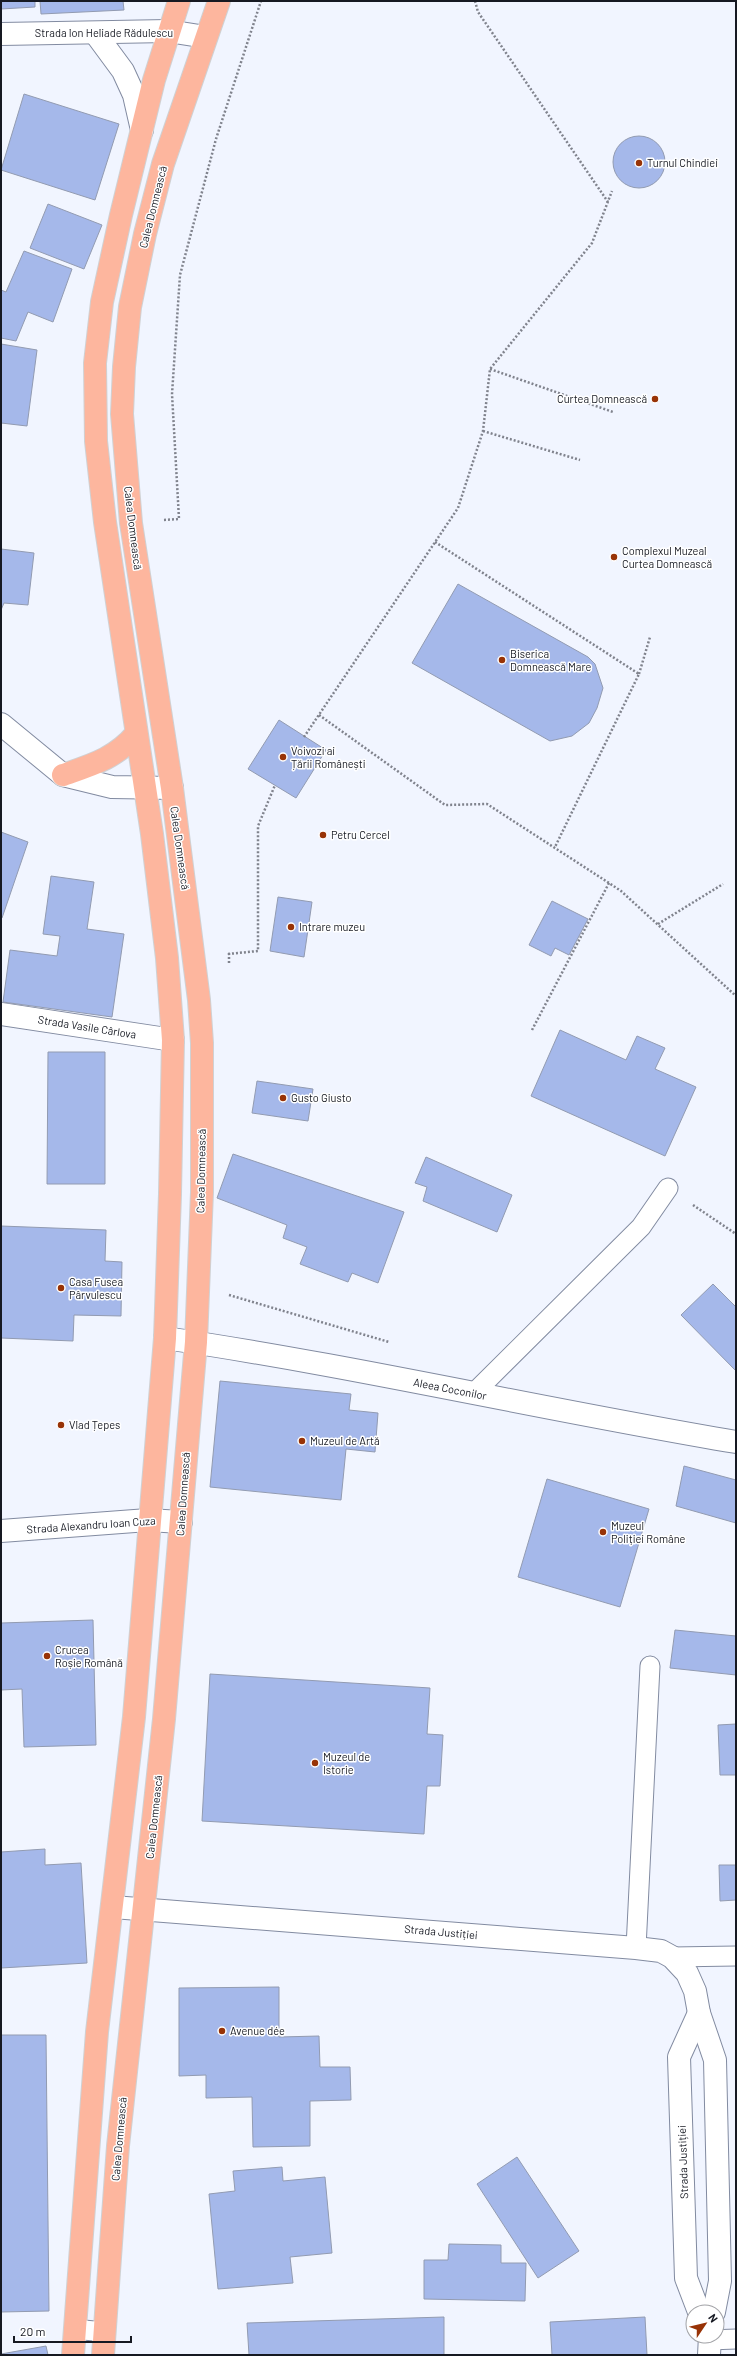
<svg xmlns="http://www.w3.org/2000/svg" width="737" height="2356" font-family="Barlow,sans-serif">
<style>
.building{fill:#a5b8ea;stroke:#929bb1}
.lines{fill:none;stroke-linecap:round;stroke-linejoin:round}
.service-casing{stroke:#828ba1;stroke-width:21}
.minor-casing{stroke:#828ba1;stroke-width:24}
.primary-casing{stroke:#d0d1d3;stroke-width:24}
.path{stroke:#80838d;stroke-width:2.5;stroke-dasharray:2 2;stroke-linecap:butt}
.service{stroke:#fff;stroke-width:19}
.minor{stroke:#fff;stroke-width:22}
.primary{stroke:#fdb69e;stroke-width:22}
.poi-dot{fill:#983306;stroke:#fff;stroke-width:1.5}
.labels{text-anchor:middle;stroke-width:3;stroke-linejoin:round;paint-order:stroke}
.street-label{font-size:11px;fill:#161922;stroke:#fff}
.poi-label{font-size:11px;fill:#161922;stroke:#fff;text-anchor:start}
</style>
<rect width="100%" height="100%" fill="#f1f5ff"/>
<!-- building -->
<g class="building">
<path d="M1 1H35V7L1 9Z"/>
<path d="M40 1H123L124 10 41 14Z"/>
<path d="M24 94 119 124 95 200 1 170Z"/>
<circle cx="639" cy="162" r="26"/>
<path d="M48 204 102 225 84 269 30 248Z"/>
<path d="M24 251 72 269 53 322 28 312 16 341 1 338V290L6 292Z"/>
<path d="M1 344 37 350 27 426 1 423Z"/>
<path d="M1 549 34 553 28 605 4 603 1 610Z"/>
<path d="M458 584 588 657 595 664 603 688 597 708 589 723 572 736 550 741 412 663Z"/>
<path d="M279 720 326 750 296 798 248 769Z"/>
<path d="M1 832 28 842 2 918 1 917Z"/>
<path d="M51 876 94 882 87 929 124 934 112 1017 3 1002 10 950 57 956 60 936 43 934Z"/>
<path d="M278 897 312 902 304 957 270 951Z"/>
<path d="M552 901 588 919 569 955 555 948 551 956 529 945Z"/>
<path d="M560 1030 626 1060 637 1036 665 1048 655 1069 696 1087 665 1156 531 1096Z"/>
<path d="M48 1052H105V1184H47Z"/>
<path d="M257 1081 313 1089 308 1121 252 1113Z"/>
<path d="M233 1154 404 1212 378 1283 352 1273 348 1282 300 1264 307 1247 283 1238 287 1225 217 1198Z"/>
<path d="M426 1157 512 1195 497 1232 423 1201 427 1187 415 1183Z"/>
<path d="M1 1226 106 1230 105 1261 122 1262 121 1316 74 1315 73 1341 1 1338Z"/>
<path d="M713 1284 736 1307V1371L681 1315Z"/>
<path d="M220 1381 351 1394 349 1410 378 1413 375 1452 346 1449 341 1500 210 1487Z"/>
<path d="M684 1466 736 1480V1523L676 1506Z"/>
<path d="M547 1479 649 1509 620 1607 518 1577Z"/>
<path d="M93 1620 96 1745 24 1747 22 1689 1 1690V1623Z"/>
<path d="M675 1630 736 1636V1675L670 1668Z"/>
<path d="M210 1674 430 1688 427 1734 443 1735 440 1786H427L424 1834 202 1821Z"/>
<path d="M736 1724V1775H720L718 1725Z"/>
<path d="M45 1849V1865L81 1863 87 1963 1 1968V1852Z"/>
<path d="M719 1865H736V1900L720 1901Z"/>
<path d="M279 1987V2037L319 2036 320 2067H350L351 2100 310 2101V2146L253 2147 252 2097 206 2098V2075L179 2076V1988Z"/>
<path d="M1 2035H46L49 2311 1 2312Z"/>
<path d="M517 2157 579 2251 538 2278 477 2184Z"/>
<path d="M282 2167 283 2181 325 2177 332 2253 290 2257 293 2283 218 2289 209 2194 235 2191 233 2171Z"/>
<path d="M449 2244 501 2245V2263H526L525 2301 424 2299V2260H448Z"/>
<path d="M444 2317V2355H249L247 2323Z"/>
<path d="M645 2317 647 2355H552L550 2322Z"/>
<path d="M46 2346 48 2355H1V2354Z"/>
</g>
<g class="lines">
<defs>
<g id="service">
<path d="M474 1393 641 1227 668 1188"/>
<path d="M636 1948 650 1666"/>
<path d="M672 1957 736 1956"/>
<path d="M74 2329 104 2332"/>
<path d="M709 2340 736 2339"/>
</g>
<g id="minor">
<path d="M95 33 123 71 134 95 142 130"/>
<path d="M1 34 168 31 206 37"/>
<path d="M1 724 63 775 112 787 172 788"/>
<path d="M1 1014 173 1040"/>
<path d="M165 1338C356 1366 545 1410 736 1442"/>
<path d="M1 1531 148 1520 181 1522"/>
<path d="M113 1907 636 1948 661 1951 672 1957 687 1973 695 1991 699 2013 715 2060 720 2281 714 2312"/>
<path d="M699 2312 686 2278 679 2057 699 2013"/>
<path d="M709 2355 710 2336"/>
</g>
<g id="primary">
<path d="M63 775C92 765 116 758 136 734"/>
<path d="M73 2355 97 2032 134 1717 165 1338 170 1194 173 1040 167 958 152 834 105 522 96 441 95 363 102 302 121 215 154 80 179 1"/>
<path d="M103 2355 118 2146 164 1719 196 1342 202 1192V1043L199 1000 172 788 131 523 122 414 124 367 130 307 145 234 163 164 219 1"/>
</g>
</defs>
<!-- service casing -->
<use href="#service" class="service-casing"/>
<!-- minor casing -->
<use href="#minor" class="minor-casing"/>
<!-- primary casing -->
<use href="#primary" class="primary-casing"/>
<!-- path -->
<g class="path">
<path d="M475 1 478 12 608 202"/>
<path d="M490 369 613 412"/>
<path d="M483 431 580 460"/>
<path d="M164 520 179 519 172 394 180 275 216 139 261 1"/>
<path d="M435 542 639 674 555 847"/>
<path d="M639 674 650 637"/>
<path d="M319 715 445 805 487 804 609 883 621 891 736 996"/>
<path d="M304 737 458 508 483 431 490 369 592 243 612 191"/>
<path d="M658 924 723 884"/>
<path d="M228 954 258 951V826L275 785"/>
<path d="M229 963V953"/>
<path d="M532 1030 609 883"/>
<path d="M693 1205 736 1234"/>
<path d="M229 1295 389 1342"/>
</g>
<!-- service -->
<use href="#service" class="service"/>
<!-- minor -->
<use href="#minor" class="minor"/>
<!-- primary -->
<use href="#primary" class="primary"/>
</g>
<!-- markers -->
<g class="poi-dot">
<circle cx="639" cy="163" r="4"/>
<circle cx="655" cy="399" r="4"/>
<circle cx="614" cy="557" r="4"/>
<circle cx="502" cy="660" r="4"/>
<circle cx="283" cy="757" r="4"/>
<circle cx="323" cy="835" r="4"/>
<circle cx="291" cy="927" r="4"/>
<circle cx="283" cy="1098" r="4"/>
<circle cx="61" cy="1288" r="4"/>
<circle cx="61" cy="1425" r="4"/>
<circle cx="302" cy="1441" r="4"/>
<circle cx="603" cy="1532" r="4"/>
<circle cx="47" cy="1656" r="4"/>
<circle cx="315" cy="1763" r="4"/>
<circle cx="222" cy="2031" r="4"/>
</g>
<g class="labels">
<!-- street labels -->
<g class="street-label">
<text x="104" y="37">Strada Ion Heliade Rădulescu</text>
<text transform="translate(153 207) rotate(-76)" y="4">Calea Domnească</text>
<text transform="translate(133 528) rotate(83)" y="4">Calea Domnească</text>
<text transform="translate(180 848) rotate(82)" y="4">Calea Domnească</text>
<text transform="translate(87 1027) rotate(9)" y="4">Strada Vasile Cârlova</text>
<text transform="translate(201 1171) rotate(-89)" y="4">Calea Domnească</text>
<text transform="translate(450 1389) rotate(11)" y="4">Aleea Coconilor</text>
<text transform="translate(183 1494) rotate(-86)" y="4">Calea Domnească</text>
<text transform="translate(91 1525) rotate(-4)" y="4">Strada Alexandru Ioan Cuza</text>
<text transform="translate(154 1817) rotate(-84)" y="4">Calea Domnească</text>
<text transform="translate(441 1932) rotate(5)" y="4">Strada Justiției</text>
<text transform="translate(119 2139) rotate(-85)" y="4">Calea Domnească</text>
<text transform="translate(683 2162) rotate(-92)" y="4">Strada Justiției</text>
</g>
<!-- poi labels -->
<g class="poi-label">
<text x="647" y="167">Turnul Chindiei</text>
<text x="647" y="403" text-anchor="end">Curtea Domnească</text>
<text x="622" y="555">Complexul Muzeal<tspan x="622" dy="13">Curtea Domnească</tspan></text>
<text x="510" y="658">Biserica<tspan x="510" dy="13">Domnească Mare</tspan></text>
<text x="291" y="755">Voivozi ai<tspan x="291" dy="13">Țării Românești</tspan></text>
<text x="331" y="839">Petru Cercel</text>
<text x="299" y="931">Intrare muzeu</text>
<text x="291" y="1102">Gusto Giusto</text>
<text x="69" y="1286">Casa Fusea<tspan x="69" dy="13">Pârvulescu</tspan></text>
<text x="69" y="1429">Vlad Țepes</text>
<text x="310" y="1445">Muzeul de Artă</text>
<text x="611" y="1530">Muzeul<tspan x="611" dy="13">Poliției Române</tspan></text>
<text x="55" y="1654">Crucea<tspan x="55" dy="13">Roșie Română</tspan></text>
<text x="323" y="1761">Muzeul de<tspan x="323" dy="13">Istorie</tspan></text>
<text x="230" y="2035">Avenue dée</text>
</g>
</g>
<!-- border -->
<rect width="737" height="2356" fill="none" stroke="#161922" stroke-width="4"/>
<!-- north arrow -->
<g transform="translate(705 2324) rotate(55)"><circle r="19" fill="#ffffff" stroke="#a2a3a7"/>
<path d="M0-3L7 15L0 10L-7 15Z" fill="#983306"/>
<text y="-6" font-size="11" font-weight="bold" text-anchor="middle" fill="#161922">N</text>
</g>
<!-- scale -->
<path d="M14 2336v6h117v-6" fill="none" stroke="#161922" stroke-width="2"/>
<text x="20" y="2336" font-size="12" fill="#161922" stroke="#ffffff" stroke-width="3" paint-order="stroke">20 m</text>
</svg>
